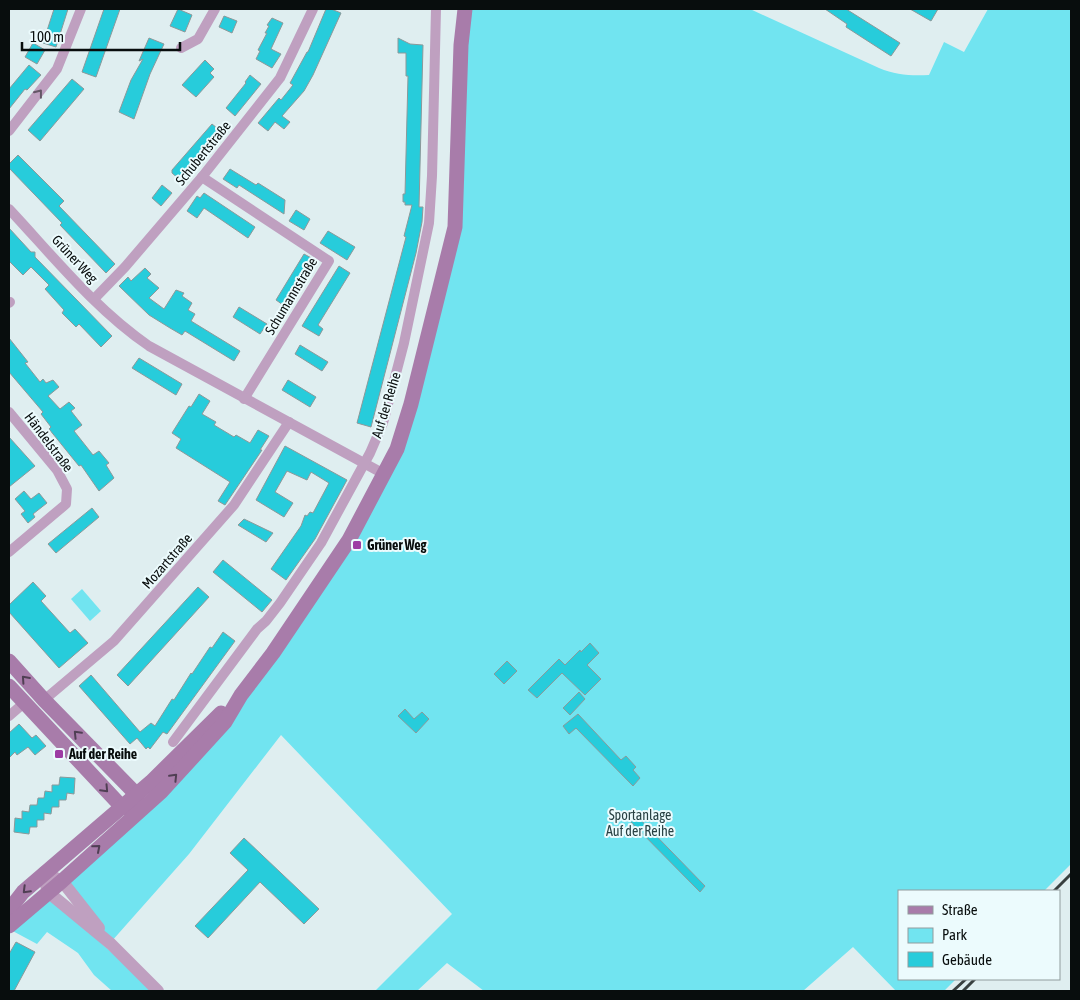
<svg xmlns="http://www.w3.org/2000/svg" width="1080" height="1000" font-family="'Asap Condensed',sans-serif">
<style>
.green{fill:#71e4f0}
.building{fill:#27ccdb;stroke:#8b999a}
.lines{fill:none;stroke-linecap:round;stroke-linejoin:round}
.minor{stroke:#bfa0c0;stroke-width:10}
.tertiary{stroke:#bfa0c0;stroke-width:12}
.secondary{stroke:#a87caa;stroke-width:15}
.rail{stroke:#383f3f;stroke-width:3}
.oneway{stroke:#645666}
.oneway2{stroke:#503f54}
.poi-dot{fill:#9d3ca4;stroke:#ecfbfd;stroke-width:2}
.labels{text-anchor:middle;stroke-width:4;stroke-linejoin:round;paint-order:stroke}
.street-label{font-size:14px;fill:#080d0d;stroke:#ecfbfd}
.poi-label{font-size:14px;font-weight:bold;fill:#080d0d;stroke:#ecfbfd;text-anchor:start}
.park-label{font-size:14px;fill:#284143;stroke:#ecfbfd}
</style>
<rect width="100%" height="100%" fill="#dfeef0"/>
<!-- green -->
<g class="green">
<path d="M465 9H750L879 68C896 75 911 76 929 75L944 42 964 52 988 9H1071V864L1044 891H899V979H956L944 991H896L853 947 803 991H484L447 963 417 991H375L452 914 281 735 189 854 111 942 63 881 207 745 399 451 447 271Z"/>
<path d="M82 589 101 611 90 621 71 599Z"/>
<path d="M47 895 155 991H112L94 975 78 953 47 932 37 944 9 929Z"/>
</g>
<!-- building -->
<g class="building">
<path d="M54 9H68L56 47 43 43Z"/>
<path d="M104 9H120L96 77 82 72Z"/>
<path d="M178 9 192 15 185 32 170 26Z"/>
<path d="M326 9H331L341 13 313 75 304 91 282 116 290 122 284 129 275 122 268 131 258 123 279 98 281 100 293 85 290 83 307 52H308Z"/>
<path d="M825 9H846L900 43 891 56 846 27 847 24Z"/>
<path d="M910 9H938L931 21Z"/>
<path d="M224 16 237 21 232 33 219 27Z"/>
<path d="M272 18 283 23 271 49 281 54 272 68 256 59 260 51 258 50 267 33H265L269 26 267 25Z"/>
<path d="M149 38 164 44 150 74 134 119 119 112 131 80 143 59 139 61Z"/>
<path d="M398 38 410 44 423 45 419 207H423L422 222 416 253 371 427 357 423 406 237 404 236 412 205H405V202H403V194H405L408 76H406V53H398Z"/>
<path d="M33 43 45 50 37 64 25 57Z"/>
<path d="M205 60 214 69 210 73 214 77 196 97 182 85Z"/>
<path d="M29 65 41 75 27 90 25 89 9 109V89Z"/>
<path d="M250 75 261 84 235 116 226 108 246 83 245 82Z"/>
<path d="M72 79 84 89 40 141 28 130Z"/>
<path d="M212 124 222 132 211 145 210 143 180 180 172 173V170Z"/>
<path d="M18 155 64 201 59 206 115 264 106 273 60 225 62 223 9 168V164Z"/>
<path d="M230 169 256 185 258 183 285 200 284 214 239 185 237 188 223 179Z"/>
<path d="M162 185 172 193 161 206 152 198Z"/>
<path d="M204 193 255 227 248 238 204 208 197 218 187 211 197 196 200 198Z"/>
<path d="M296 210 310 219 304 230 289 221Z"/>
<path d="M9 228 31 252H35V257L112 336 101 347 79 324 76 327 62 313 64 310 45 289 49 285 31 267 23 275 9 261Z"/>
<path d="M328 231 355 247 347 260 320 243Z"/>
<path d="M304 254 315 260 286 307 276 300Z"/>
<path d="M339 266 350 273 318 325 323 329 319 336 302 326Z"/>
<path d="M145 268 151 274 147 278 159 288 149 298 164 309 176 290 184 293 182 296 192 303 188 310 195 314 191 321 240 351 234 361 185 331 182 335 170 328 149 315 119 286 128 277 131 281Z"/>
<path d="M239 307 267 324 260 334 233 317Z"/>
<path d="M9 338 28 362 25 363 40 382 43 379 46 383 53 380 59 387 48 396 60 409 69 402 75 408 71 411 82 425 74 431 93 455 99 451 109 463 106 465 114 478 99 491 81 465 79 466 49 429 51 427 41 414 43 412 9 372Z"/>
<path d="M300 345 328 362 322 371 295 354Z"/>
<path d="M139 358 182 384 176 395 132 368Z"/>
<path d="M288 380 316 397 310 407 282 390Z"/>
<path d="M199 394 210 401 202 414 216 422 214 425 234 437 236 435 250 443 258 430 269 436 260 450H262L225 505 218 501 230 482 176 448 181 439 172 433 189 406 191 407Z"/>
<path d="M9 437 35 466 9 487Z"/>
<path d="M285 446 347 480 315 539 286 580 271 569 301 526 305 515 307 516 310 512 313 513 329 483 311 472 307 480 287 471 275 492 293 503 284 517 256 500Z"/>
<path d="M24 491 31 499 39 493 47 503 33 514 35 517 28 523 21 514 25 511 15 499Z"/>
<path d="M92 508 99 517 56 553 48 544Z"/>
<path d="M244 519 273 533 266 542 238 525Z"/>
<path d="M223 560 272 600 262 612 213 572Z"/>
<path d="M33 582 46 596 41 601 70 633 75 629 88 643 59 668 9 612V605Z"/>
<path d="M198 587 209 597 128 686 117 675Z"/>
<path d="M223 632 235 641 167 734 163 732 150 749 148 747 146 749 137 738 130 744 79 686 91 675 140 732 151 723 155 726 172 699 174 700 191 673 192 674 210 647 212 648Z"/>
<path d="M590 643 599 653 587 665 601 679 585 695 562 673 537 698 528 690 559 659 565 665 580 650 581 652Z"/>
<path d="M507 661 517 671 504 684 494 674Z"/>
<path d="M579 692 585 699 570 715 563 708Z"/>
<path d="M405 709 414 719 422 712 429 719 416 733 398 716Z"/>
<path d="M578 714 621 760 626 756 636 767 633 770 640 778 633 786 576 728 569 734 563 726Z"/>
<path d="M19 724 32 738 36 735 46 746 35 755 28 747 17 755 15 752 9 758V733Z"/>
<path d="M60 777 75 778 74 794 67 793 66 800H59V807H52L51 814 44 813V820H37V827H30L29 834 14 832 15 818 22 819V811L29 812 30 805H37L38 798H44L45 791 52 792V785H59Z"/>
<path d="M633 812 705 886 700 892 627 818Z"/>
<path d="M244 838 319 909 304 924 260 882 208 938 195 926 248 870 230 853Z"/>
<path d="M16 942 35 952 14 991H9V954Z"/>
</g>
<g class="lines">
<!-- minor -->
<g class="minor">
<path d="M181 48 198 39 215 9"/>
<path d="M9 131 57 69 81 9"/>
<path d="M202 177 329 261 244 399"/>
<path d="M9 209C53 256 95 309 149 346L384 474"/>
<path d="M94 299 125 267 202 177 280 78 313 9"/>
<path d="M9 303 10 302"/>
<path d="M9 412 57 470 67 489 66 504 9 552"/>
<path d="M44 700 114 641 234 505 289 422"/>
<path d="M9 716 24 703"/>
<path d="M173 742 257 629 266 621 280 603 321 543 370 453 383 423 404 343 429 223 432 176 436 9"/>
</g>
<!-- tertiary -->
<g class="tertiary">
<path d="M44 872 62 881 99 928"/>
<path d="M46 885 48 892 111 944 158 991"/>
</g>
<!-- secondary -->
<g class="secondary">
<path d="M9 661 44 700 136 794 137 802"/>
<path d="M9 686 121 806 130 809"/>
<path d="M9 910 23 892 151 782 221 713"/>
<path d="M9 926 62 881 161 792 225 722 241 695 273 653 349 540 397 449 411 404 455 227 461 45 465 9"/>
</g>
<!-- rail -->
<g class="rail">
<path d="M1054 891 1071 874"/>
<path d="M953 991 966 979"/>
<path d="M963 991 975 979"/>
</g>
</g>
<!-- one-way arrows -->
<defs><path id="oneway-chevron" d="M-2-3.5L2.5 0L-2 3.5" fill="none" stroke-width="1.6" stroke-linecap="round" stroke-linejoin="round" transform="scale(1.25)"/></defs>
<use class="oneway" href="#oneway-chevron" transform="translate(39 93) rotate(-52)"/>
<g class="oneway2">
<use href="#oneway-chevron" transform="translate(25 679) rotate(-132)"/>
<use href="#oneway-chevron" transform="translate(77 734) rotate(-134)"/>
<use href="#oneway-chevron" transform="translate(174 777) rotate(-46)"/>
<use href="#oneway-chevron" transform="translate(105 789) rotate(47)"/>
<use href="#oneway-chevron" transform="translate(97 848) rotate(-41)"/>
<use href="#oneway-chevron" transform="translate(26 890) rotate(135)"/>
</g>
<!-- markers -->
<g class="poi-dot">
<rect x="352" y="540" width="10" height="10" rx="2.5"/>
<rect x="54" y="749" width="10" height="10" rx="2.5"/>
</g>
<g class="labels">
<!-- street labels -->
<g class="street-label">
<text transform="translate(203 153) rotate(-51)" y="5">Schubertstraße</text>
<text transform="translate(75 259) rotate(47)" y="5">Grüner Weg</text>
<text transform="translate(291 296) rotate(-59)" y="5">Schumannstraße</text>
<text transform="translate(386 405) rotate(-73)" y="5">Auf der Reihe</text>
<text transform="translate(49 442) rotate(53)" y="5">Händelstraße</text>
<text transform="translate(167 561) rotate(-49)" y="5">Mozartstraße</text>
</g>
<!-- poi labels -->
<g class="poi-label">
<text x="367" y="550">Grüner Weg</text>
<text x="69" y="759">Auf der Reihe</text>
</g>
<!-- park labels -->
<g class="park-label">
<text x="640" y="820">Sportanlage<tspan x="640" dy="16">Auf der Reihe</tspan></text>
</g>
</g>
<!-- border -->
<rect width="1080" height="1000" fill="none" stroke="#080d0d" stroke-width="20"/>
<!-- legend -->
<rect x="898" y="890" width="162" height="90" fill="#ecfbfd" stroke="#919c9d"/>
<rect x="908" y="906" width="25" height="8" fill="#a87caa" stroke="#919c9d"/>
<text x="942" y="915" font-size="15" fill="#080d0d">Straße</text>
<rect x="908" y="928" width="25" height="15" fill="#71e4f0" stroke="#919c9d"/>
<text x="942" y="940" font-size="15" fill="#080d0d">Park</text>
<rect x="908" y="952" width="25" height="15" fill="#27ccdb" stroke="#919c9d"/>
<text x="942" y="965" font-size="15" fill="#080d0d">Gebäude</text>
<!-- scale -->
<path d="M22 42v8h158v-8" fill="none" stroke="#080d0d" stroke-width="2.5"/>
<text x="30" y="42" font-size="15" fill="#080d0d" stroke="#ecfbfd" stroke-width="4" paint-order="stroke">100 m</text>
</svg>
